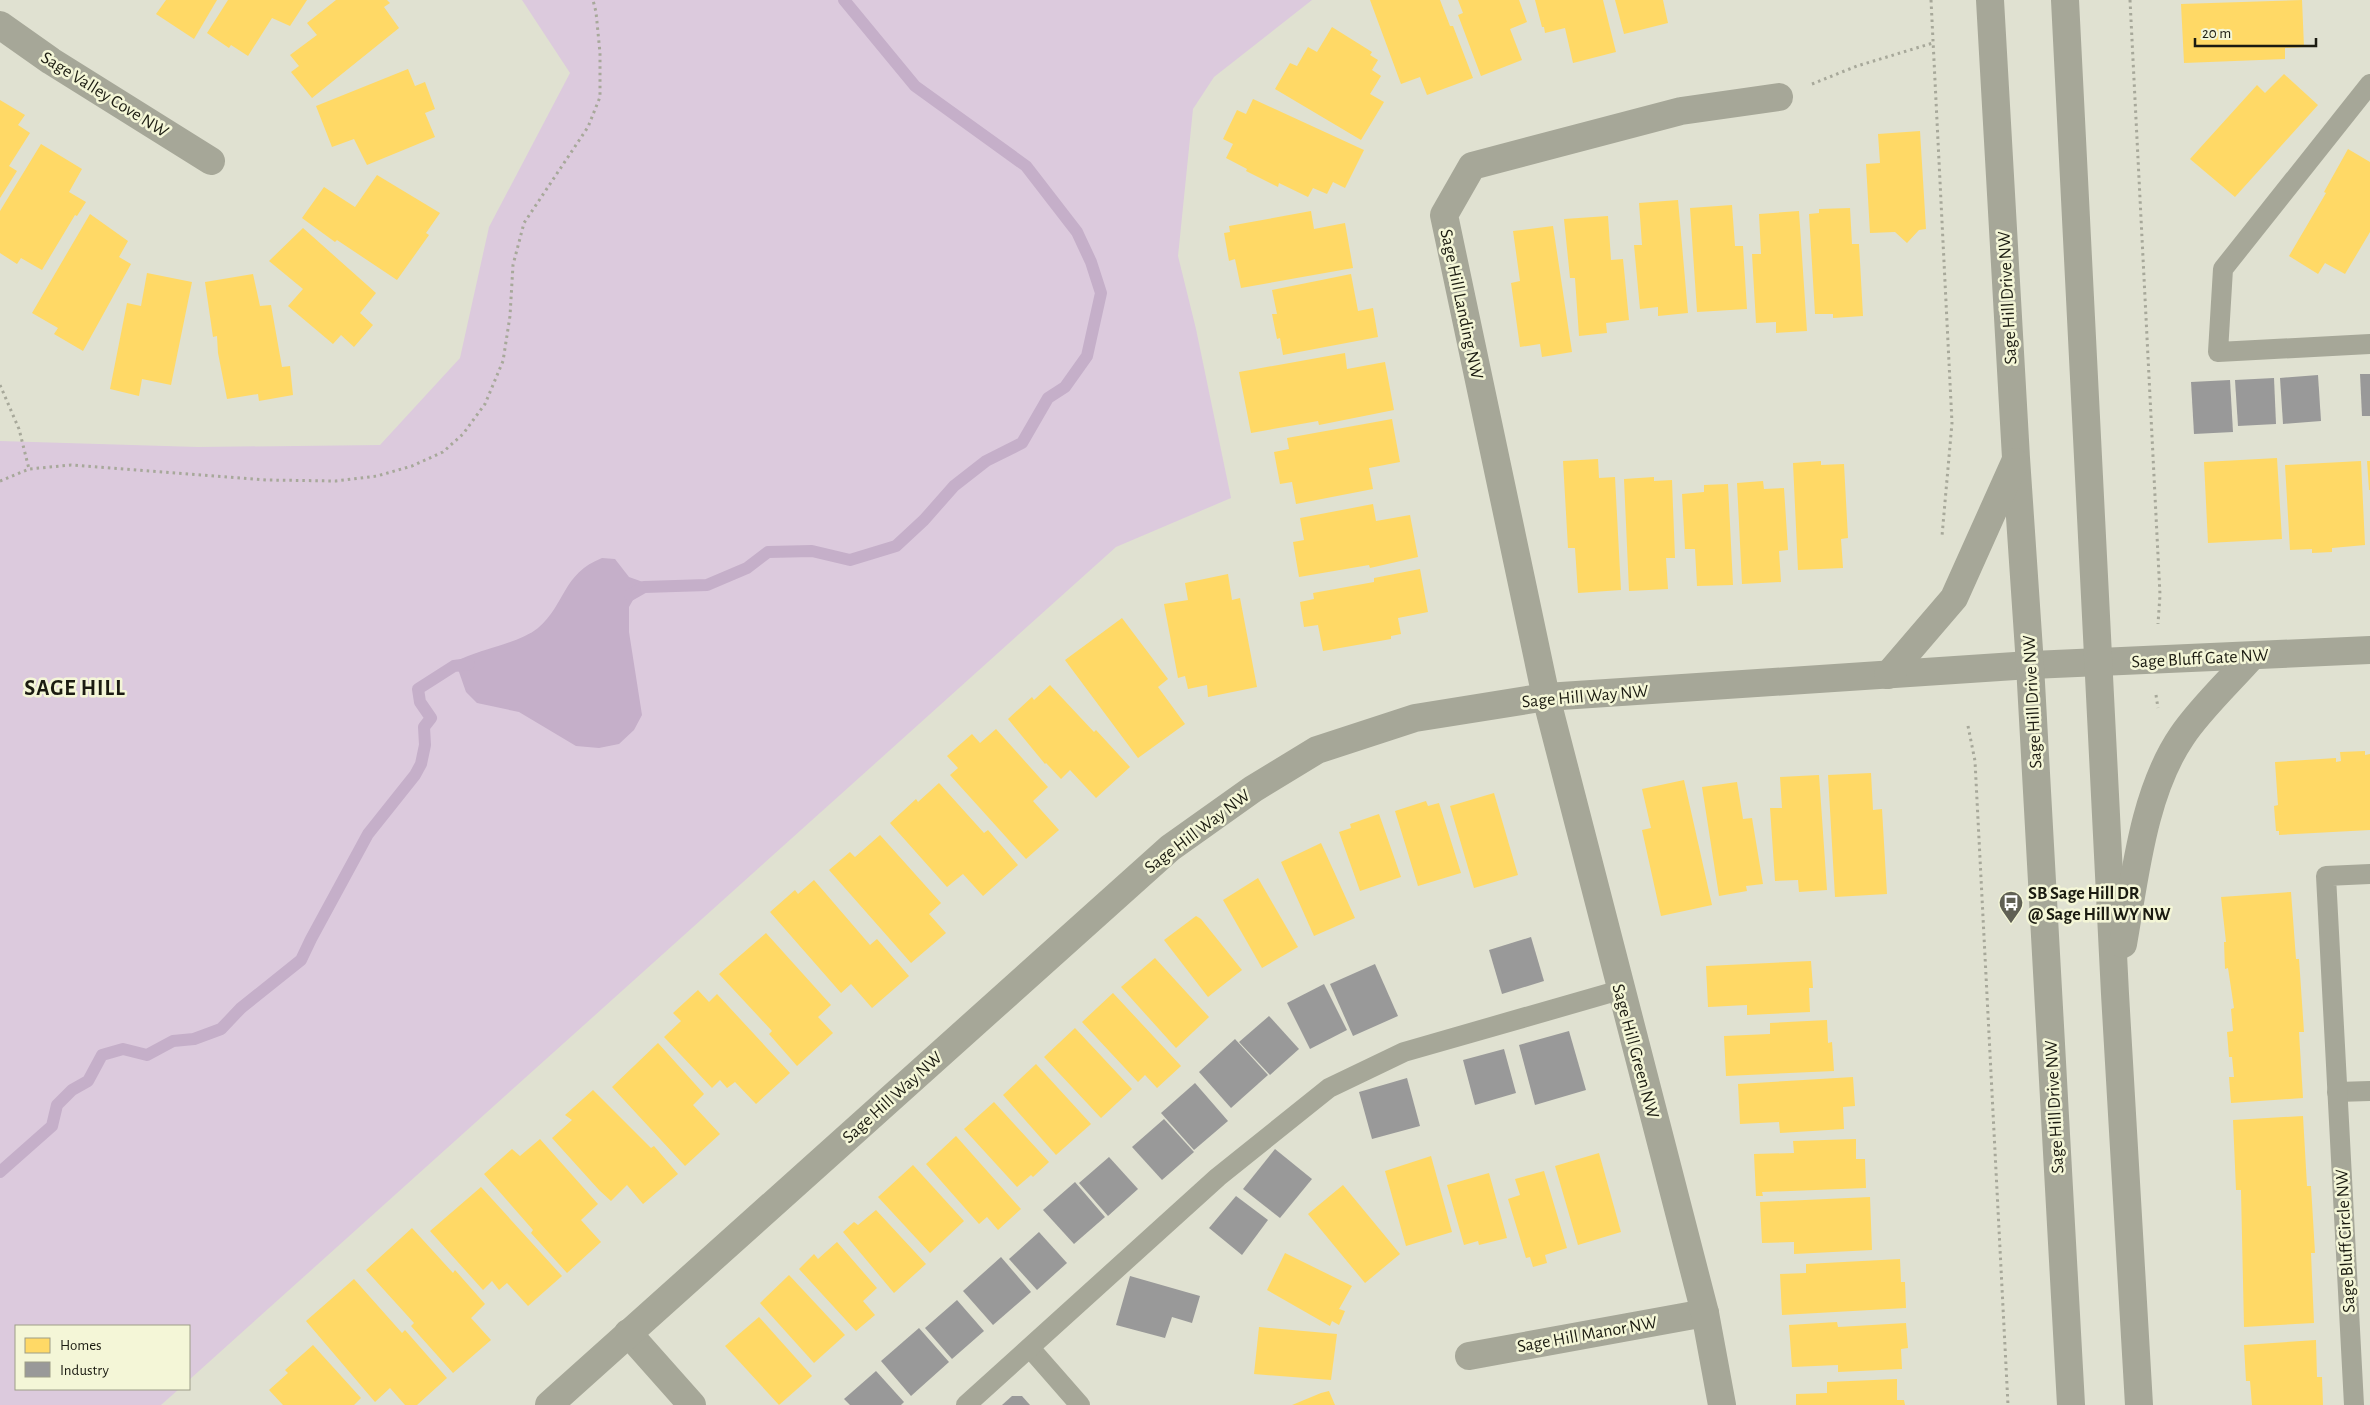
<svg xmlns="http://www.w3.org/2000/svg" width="2370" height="1405" font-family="'Alegreya Sans',sans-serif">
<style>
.green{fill:#dccadd}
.water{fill:#c5afc9}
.homes{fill:#ffd966}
.industry{fill:#999}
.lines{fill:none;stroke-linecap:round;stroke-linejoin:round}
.stream{stroke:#c5afc9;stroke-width:12}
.path{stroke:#a7a89a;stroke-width:3;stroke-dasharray:2.5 4;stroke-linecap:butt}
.service{stroke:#a6a798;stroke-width:20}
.minor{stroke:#a6a798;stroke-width:28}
.tertiary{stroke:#a6a798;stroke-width:28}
.labels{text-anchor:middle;stroke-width:5;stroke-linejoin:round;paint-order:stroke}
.street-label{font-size:18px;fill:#1b1b11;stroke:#f4f6d7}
.poi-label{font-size:18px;font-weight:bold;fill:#1b1b11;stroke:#f4f6d7;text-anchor:start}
.district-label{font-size:22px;font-weight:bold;letter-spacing:1px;fill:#1b1b11;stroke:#f4f6d7}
</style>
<rect width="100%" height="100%" fill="#e0e1d1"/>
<!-- green -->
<path class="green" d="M522 0H1312L1214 77 1193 109 1178 256 1196 329 1231 498 1116 547 189 1380V1326H16V1389H179L161 1405H0V441L198 447 380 445 460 358 489 227 570 73Z"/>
<!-- water -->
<path class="water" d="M602 558 615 559 629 577 643 582 644 587 637 593 629 607V632L642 715 634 730 619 744 599 748 576 746 519 712 477 703 466 692 459 672 454 666 455 662C479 649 518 644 538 628 566 604 562 574 602 558Z"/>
<!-- homes -->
<g class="homes">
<path d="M166 0H217L194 39 156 14Z"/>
<path d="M228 0H307L290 26 272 18 248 56 231 45 229 48 207 33Z"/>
<path d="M336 0H387L390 3 384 7 399 28 312 98 291 72 299 66 290 55 317 35 307 23Z"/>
<path d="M1370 0H1440L1450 26H1453L1473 78 1427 95 1420 77 1401 84Z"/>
<path d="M1458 0H1519L1527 22 1510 29 1522 60 1481 76 1458 15 1463 13Z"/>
<path d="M1535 0H1603L1616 52 1573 63 1565 28 1545 33 1544 27H1542Z"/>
<path d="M1615 0H1663L1668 23 1624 34Z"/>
<path d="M2302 0 2304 47 2285 48V59L2184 63 2181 4Z"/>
<path d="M1332 27 1372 52 1370 55 1378 60 1372 70 1381 76 1370 94 1384 102 1361 140 1275 89 1290 63 1297 66 1308 47 1317 52Z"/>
<path d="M408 69 415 86 425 82 435 109 425 113 435 137 367 165 354 139 332 147 316 106Z"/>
<path d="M2284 74 2318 105 2235 197 2190 159 2257 85 2265 93Z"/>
<path d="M1253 99 1364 150 1345 188 1333 182 1327 194 1313 188 1308 197 1279 183 1278 187 1246 171 1247 169 1226 158 1233 144 1223 139 1237 110 1246 114Z"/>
<path d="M0 100 25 115 18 125 30 133 9 166 17 171 0 198Z"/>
<path d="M1920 131 1926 229 1919 230 1907 243 1895 232 1870 233 1866 164 1880 163 1878 134Z"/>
<path d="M41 144 82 169 69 192 86 202 77 216 75 215 42 270 21 258 17 264 0 253V211Z"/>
<path d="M2348 149 2370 162V232L2345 274 2325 263 2318 274 2289 256 2326 193 2324 192Z"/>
<path d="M377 175 440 213 426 233 429 235 397 280 337 240 335 242 302 218 324 187 355 207Z"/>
<path d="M1678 200 1688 313 1658 316V307L1640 309 1634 245H1642L1639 203Z"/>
<path d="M1732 205 1735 246H1743L1747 309 1697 312 1690 208Z"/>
<path d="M1850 208 1852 244H1859L1863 316 1833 318V314H1815L1809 214 1819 213V209Z"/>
<path d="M1311 211 1314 229 1345 223 1353 268 1241 288 1235 259 1229 261 1224 233 1230 232 1229 226Z"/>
<path d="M1799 211 1807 331 1776 333V322L1756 323 1752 254H1761L1759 214Z"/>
<path d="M90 214 128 241 119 257 131 264 83 351 54 334 58 328 32 313Z"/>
<path d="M1608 216 1611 260 1623 259 1629 320 1606 323 1607 333 1579 336 1575 278H1570L1564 219Z"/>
<path d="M1553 226 1572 352 1542 357 1540 344 1520 347 1511 283 1520 281 1513 231Z"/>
<path d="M303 228 376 293 360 313 373 325 354 347 341 335 333 344 288 306 303 289 269 261Z"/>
<path d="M147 273 192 282 171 385 142 379 139 396 110 389 127 303 141 306Z"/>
<path d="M253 274 260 306 271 305 282 367 290 366 293 395 259 401 258 394 227 399 218 353 217 336 213 337 205 282Z"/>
<path d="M1351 274 1358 311 1373 308 1378 337 1283 355 1280 338 1277 339 1272 314H1277L1272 290Z"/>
<path d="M1345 353 1347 369 1385 362 1394 410 1319 425 1318 421 1251 433 1239 372Z"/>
<path d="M1392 419 1400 462 1369 468 1373 489 1296 504 1292 482 1280 484 1274 452 1289 449 1287 438Z"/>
<path d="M2277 458 2282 539 2208 543 2204 462Z"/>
<path d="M1598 459 1599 478 1615 477 1621 590 1578 593 1575 548H1568L1563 461Z"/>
<path d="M1821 461V465L1844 464 1848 538 1841 539 1843 568 1798 570 1793 463Z"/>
<path d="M2361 461 2365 545 2332 548V552L2312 553V549L2290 550 2285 465Z"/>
<path d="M2367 461H2370V490H2369Z"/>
<path d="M1654 477V481L1672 480 1675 558H1666L1668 589 1629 591 1624 479Z"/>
<path d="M1763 481 1764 489 1784 488 1788 550 1779 551 1781 582 1742 584 1737 483Z"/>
<path d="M1728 484 1733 585 1697 586 1695 549H1685L1682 494 1704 492V485Z"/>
<path d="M1373 504 1376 521 1410 515 1418 557 1370 568 1369 565 1299 577 1293 542 1304 540 1300 518Z"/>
<path d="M1420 569 1428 612 1398 618 1401 634 1391 636V639L1323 651 1318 625 1304 627 1300 602 1314 599 1313 593 1374 582V578Z"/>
<path d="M1228 574 1232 600 1240 598 1257 687 1208 697 1207 685 1188 689 1185 676 1178 678 1164 604 1188 600 1185 583Z"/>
<path d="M1122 618 1168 679 1158 687 1185 724 1138 758 1065 660Z"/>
<path d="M1050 685 1094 732 1096 730 1130 767 1096 798 1070 770 1061 779 1046 763 1045 764 1008 719 1032 697 1034 700Z"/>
<path d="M996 729 1048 787 1033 801 1059 830 1026 859 950 775 958 768 947 756 972 734 980 743Z"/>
<path d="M2365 751V755L2370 754V830L2279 835V831H2276L2274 806 2278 805 2275 762 2336 758V762L2341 761 2340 752Z"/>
<path d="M1871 773 1873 810 1882 809 1887 894 1835 897 1828 775Z"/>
<path d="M1819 775 1827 890 1799 892 1798 880 1775 881 1770 808H1782L1780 777Z"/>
<path d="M1684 780 1712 905 1661 916 1642 830 1651 828 1642 789Z"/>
<path d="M1737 782 1743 819 1752 818 1763 884 1746 886 1747 891 1719 896 1702 787Z"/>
<path d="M939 783 984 833 988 830 1018 865 983 896 963 874 947 887 890 823 916 799 918 802Z"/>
<path d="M1494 793 1518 875 1474 888 1450 806Z"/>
<path d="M1426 801 1428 806 1439 803 1461 873 1418 886 1395 811Z"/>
<path d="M1379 814 1401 877 1360 891 1339 832 1351 828 1350 824Z"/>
<path d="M880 835 941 903 929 914 946 933 911 963 829 870 850 852 855 857Z"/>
<path d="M1321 843 1355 918 1314 936 1281 862Z"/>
<path d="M1258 878 1298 947 1262 968 1223 900Z"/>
<path d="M814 880 870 945 877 939 909 976 872 1008 851 984 841 993 770 912 795 890 798 894Z"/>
<path d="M2291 892 2296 959H2299L2304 1032H2299L2303 1098 2231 1103 2229 1077H2234L2232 1057H2229L2227 1032 2233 1031 2231 1009 2234 1008 2228 968 2225 969 2224 942H2226L2221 897Z"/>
<path d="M1196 916 1201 919 1242 970 1208 997 1164 940Z"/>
<path d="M766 933 831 1005 818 1017 833 1033 797 1066 769 1034 772 1031 719 974Z"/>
<path d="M1155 958 1209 1017 1176 1048 1121 987Z"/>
<path d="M1811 961 1813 988H1809L1810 1012 1747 1015V1005L1708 1007 1706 966Z"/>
<path d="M698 990 709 1002 717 994 790 1073 756 1104 735 1082 727 1088 720 1080 712 1088 664 1037 681 1021 673 1013Z"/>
<path d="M1113 993 1181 1066 1157 1088 1145 1075 1138 1082 1082 1022Z"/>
<path d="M1827 1020 1828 1043 1832 1042 1834 1071 1726 1076 1724 1036 1770 1034V1023Z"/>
<path d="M1075 1028 1132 1089 1101 1118 1044 1057Z"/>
<path d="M658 1043 704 1094 693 1105 720 1134 685 1166 612 1087Z"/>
<path d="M1036 1064 1091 1124 1056 1155 1003 1095Z"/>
<path d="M1853 1077 1855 1106 1843 1107 1844 1129 1780 1133 1779 1122 1740 1124 1738 1084Z"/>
<path d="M593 1090 651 1148 654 1146 678 1174 643 1204 627 1185 611 1201 599 1190 552 1138 572 1120 565 1115Z"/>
<path d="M994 1102 1049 1162 1033 1177 1031 1175 1017 1187 964 1129Z"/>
<path d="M2303 1116 2307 1186H2311L2315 1253H2311L2314 1323 2244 1327 2241 1190H2236L2233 1120Z"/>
<path d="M956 1136 1021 1209 998 1230 987 1217 979 1224 926 1164Z"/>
<path d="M540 1139 598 1204 581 1220 601 1242 567 1273 531 1233 533 1230 484 1174 512 1149 520 1156Z"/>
<path d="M1856 1139V1159H1865L1866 1188 1762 1192 1763 1196H1756L1754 1154 1794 1153 1793 1141Z"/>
<path d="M1599 1153 1621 1232 1578 1245 1555 1166Z"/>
<path d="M1431 1156 1452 1232 1406 1246 1385 1171Z"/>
<path d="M913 1165 964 1221 930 1253 878 1197Z"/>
<path d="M1544 1171 1567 1248 1545 1255 1547 1263 1533 1267 1530 1257 1526 1258 1508 1199 1520 1195 1515 1179Z"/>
<path d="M1489 1173 1507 1238 1479 1245 1478 1241 1464 1245 1447 1185Z"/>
<path d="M1343 1185 1400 1254 1365 1283 1308 1214Z"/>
<path d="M481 1187 562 1276 528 1306 507 1283 499 1290 492 1281 483 1290 430 1231Z"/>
<path d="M1870 1197 1872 1250 1794 1254V1242L1762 1243 1760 1202Z"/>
<path d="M876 1210 926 1264 894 1293 843 1232 854 1222 858 1225Z"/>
<path d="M412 1228 453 1273 455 1270 485 1304 471 1318 491 1340 453 1373 411 1326 414 1323 366 1270Z"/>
<path d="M837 1242 877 1288 863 1301 875 1315 856 1331 799 1269 814 1254 818 1259Z"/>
<path d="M1285 1253 1352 1286 1339 1309 1345 1311 1339 1325 1332 1321 1330 1326 1267 1290Z"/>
<path d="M1900 1259 1901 1282H1905L1906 1308 1782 1315 1780 1274 1806 1273V1264Z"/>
<path d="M789 1275 845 1335 814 1363 760 1303Z"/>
<path d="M354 1279 402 1333 405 1330 447 1378 417 1405H405L390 1388 375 1402 306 1321Z"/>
<path d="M759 1317 812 1376 779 1405 725 1346Z"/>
<path d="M1837 1322 1838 1327 1906 1323 1908 1348 1901 1349 1902 1369 1838 1372V1365L1792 1367 1789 1325Z"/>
<path d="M1259 1327 1337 1334 1331 1380 1254 1374Z"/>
<path d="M2316 1340 2317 1377H2322L2323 1405H2252L2250 1381H2246L2244 1345Z"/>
<path d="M313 1345 361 1398 354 1405H283L269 1390 288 1373 285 1370Z"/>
<path d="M1897 1379V1400H1904L1905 1405H1796V1394L1827 1393V1382Z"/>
<path d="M1329 1391 1335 1405H1292L1321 1393Z"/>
</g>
<!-- industry -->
<g class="industry">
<path d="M2360 374H2370V416H2362Z"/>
<path d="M2318 375 2321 421 2283 424 2280 378Z"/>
<path d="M2274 378 2276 424 2238 426 2235 380Z"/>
<path d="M2230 380 2233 432 2194 434 2191 382Z"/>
<path d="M1531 937 1544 981 1502 994 1489 950Z"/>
<path d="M1375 964 1398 1016 1353 1036 1330 984Z"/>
<path d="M1324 984 1347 1030 1310 1049 1287 1003Z"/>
<path d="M1269 1016 1299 1049 1270 1075 1239 1042Z"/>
<path d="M1569 1031 1586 1090 1535 1105 1519 1045Z"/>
<path d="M1235 1039 1268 1075 1231 1108 1199 1072Z"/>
<path d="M1504 1049 1516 1093 1475 1105 1463 1060Z"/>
<path d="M1407 1078 1420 1126 1372 1139 1359 1092Z"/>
<path d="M1195 1083 1228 1121 1194 1150 1161 1113Z"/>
<path d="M1164 1119 1194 1152 1162 1180 1132 1147Z"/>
<path d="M1275 1149 1312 1179 1280 1218 1243 1189Z"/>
<path d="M1109 1157 1138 1189 1108 1216 1079 1183Z"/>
<path d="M1075 1182 1105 1217 1074 1244 1043 1210Z"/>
<path d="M1236 1196 1268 1220 1242 1255 1209 1228Z"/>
<path d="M1039 1232 1067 1263 1037 1290 1009 1259Z"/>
<path d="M1001 1257 1031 1292 993 1325 963 1291Z"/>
<path d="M1130 1276 1200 1296 1192 1323 1172 1317 1165 1338 1116 1325Z"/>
<path d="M957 1300 984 1331 952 1359 925 1328Z"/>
<path d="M919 1328 949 1362 911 1396 881 1361Z"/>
<path d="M876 1371 904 1402 901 1405H850L844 1399Z"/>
<path d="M1012 1396H1022L1030 1405H1002Z"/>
</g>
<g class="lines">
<!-- stream -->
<g class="stream">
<path d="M630 595 644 587 707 585 747 568 768 552 812 551 850 560 896 546 924 520 954 486 986 461 1022 443 1048 398 1065 387 1087 356 1101 293 1091 262 1077 232 1026 166 915 86 844 0"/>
<path d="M0 1172 52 1126 57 1105 72 1090 88 1081 102 1055 123 1049 147 1055 173 1041 194 1039 221 1029 241 1008 301 960 311 939 368 834 415 775 421 764 425 745 424 727 431 718 420 702 418 689 454 666 469 664"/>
</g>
<!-- path -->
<g class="path">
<path d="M1931 0 1952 423 1942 536"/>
<path d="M2130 0 2160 595 2158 624"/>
<path d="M1812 84 1857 66 1933 43"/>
<path d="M0 385 19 429 29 469"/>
<path d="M0 481 29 469 71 465 266 480 336 481 377 476 412 466 443 452 463 434 485 404 503 361 510 316 513 265 524 223 588 127 600 97V53L596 12 593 0"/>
<path d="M2156 695 2158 708"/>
<path d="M1968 726 1975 761 2008 1405"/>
</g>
<!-- service -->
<g class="service">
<path d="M2370 84 2223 269 2218 352 2370 344"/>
<path d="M2337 1092 2370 1091"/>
<path d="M1030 1348 1080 1405"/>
<path d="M966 1405 1218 1177 1329 1088 1404 1052 1620 990"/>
<path d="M2354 1405 2326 876 2370 874"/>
</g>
<!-- minor -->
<g class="minor">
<path d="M0 25 51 61 211 161"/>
<path d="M628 1333 692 1405"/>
<path d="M1469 1356 1705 1313"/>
<path d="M549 1405 1170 848 1253 789 1317 750 1415 718 1546 697 2030 665 2370 650"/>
<path d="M1722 1405 1705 1313 1546 697 1444 215 1472 166 1681 111 1779 97"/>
</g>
<!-- tertiary -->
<g class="tertiary">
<path d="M1990 0 2016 458 2030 665 2071 1405"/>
<path d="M2065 0 2115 994 2139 1405"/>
<path d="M1888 675 1954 598 2015 462"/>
<path d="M2123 944C2135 877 2143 793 2182 736 2200 709 2230 681 2252 656"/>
</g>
</g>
<!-- icons -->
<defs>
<symbol id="bus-pin" viewBox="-11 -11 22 30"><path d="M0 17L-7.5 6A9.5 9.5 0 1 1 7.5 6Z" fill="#606054" stroke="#f4f6d7"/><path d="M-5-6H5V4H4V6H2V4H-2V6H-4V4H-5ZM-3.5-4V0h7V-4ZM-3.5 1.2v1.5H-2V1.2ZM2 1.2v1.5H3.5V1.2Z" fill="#fff"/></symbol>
</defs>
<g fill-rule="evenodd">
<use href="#bus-pin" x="1997" y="889" width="28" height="38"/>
</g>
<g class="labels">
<!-- street labels -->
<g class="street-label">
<text transform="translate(105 94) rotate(32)" y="6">Sage Valley Cove NW</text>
<text transform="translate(2007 298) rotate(-93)" y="6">Sage Hill Drive NW</text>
<text transform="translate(1462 304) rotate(78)" y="6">Sage Hill Landing NW</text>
<text transform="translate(2200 658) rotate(-3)" y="6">Sage Bluff Gate NW</text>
<text transform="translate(1585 696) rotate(-5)" y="6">Sage Hill Way NW</text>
<text transform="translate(2032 702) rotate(-93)" y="6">Sage Hill Drive NW</text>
<text transform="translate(1197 831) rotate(-37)" y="6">Sage Hill Way NW</text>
<text transform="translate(1636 1051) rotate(75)" y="6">Sage Hill Green NW</text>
<text transform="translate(892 1097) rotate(-42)" y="6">Sage Hill Way NW</text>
<text transform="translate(2054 1107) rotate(-93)" y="6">Sage Hill Drive NW</text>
<text transform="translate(2345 1241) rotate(-93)" y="6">Sage Bluff Circle NW</text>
<text transform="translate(1587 1334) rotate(-10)" y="6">Sage Hill Manor NW</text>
</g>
<!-- poi labels -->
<g class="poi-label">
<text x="2028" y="899">SB Sage Hill DR<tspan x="2028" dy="21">@ Sage Hill WY NW</tspan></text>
</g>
<!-- district labels -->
<g class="district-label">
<text x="75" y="695">SAGE HILL</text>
</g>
</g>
<!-- legend -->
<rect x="15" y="1325" width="175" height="65" fill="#f4f6d7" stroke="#9d9e88"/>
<rect x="25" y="1338" width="25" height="15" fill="#ffd966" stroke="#9d9e88"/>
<text x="60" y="1350" font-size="15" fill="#1b1b11">Homes</text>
<rect x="25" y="1362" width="25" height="15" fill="#999999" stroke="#9d9e88"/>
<text x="60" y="1375" font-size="15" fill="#1b1b11">Industry</text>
<!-- scale -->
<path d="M2195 38v8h121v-8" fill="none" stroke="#1b1b11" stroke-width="2.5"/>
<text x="2202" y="38" font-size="15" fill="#1b1b11" stroke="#f4f6d7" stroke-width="4" paint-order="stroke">20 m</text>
</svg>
